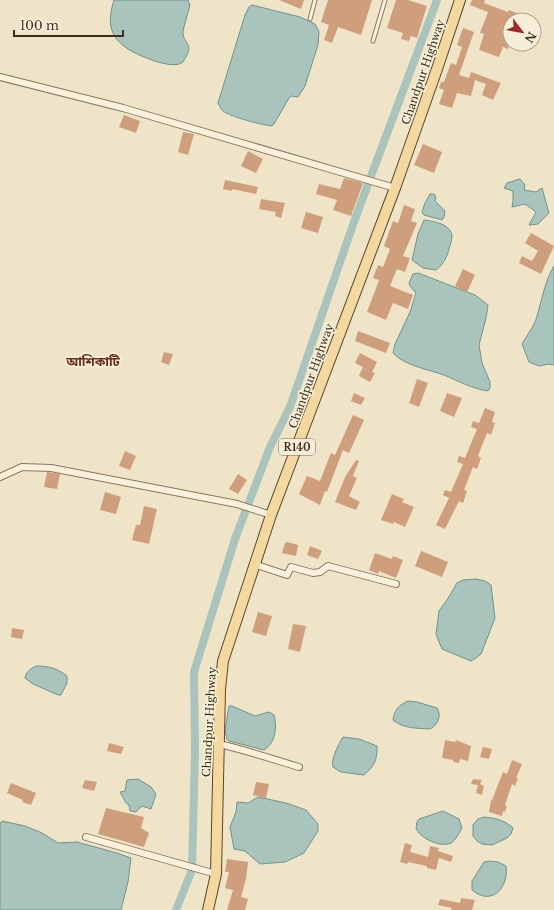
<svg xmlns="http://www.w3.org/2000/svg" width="554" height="910" font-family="'Libre Baskerville','Noto Sans Bengali',serif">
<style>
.water{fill:#a9c4bc;stroke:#6f938a}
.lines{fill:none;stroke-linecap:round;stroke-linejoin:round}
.canal{stroke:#a9c4bc;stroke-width:8}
.building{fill:#cf9f7d}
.lane-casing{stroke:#8d765c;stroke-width:5}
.street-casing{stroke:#8d765c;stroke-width:8}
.primary-casing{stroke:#5b4430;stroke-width:12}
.lane{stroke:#faf1dc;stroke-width:3}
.street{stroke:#faf1dc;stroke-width:6}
.primary{stroke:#f3d9a0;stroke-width:10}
.labels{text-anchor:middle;stroke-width:3.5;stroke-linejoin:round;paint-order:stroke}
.shield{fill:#f7eed8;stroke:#756857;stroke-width:1}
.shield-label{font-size:10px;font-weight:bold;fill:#3d2e20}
.street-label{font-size:11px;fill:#3d2e20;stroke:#f7eed8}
.quarter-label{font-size:13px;font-weight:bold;fill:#6b2e1e;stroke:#f7eed8}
</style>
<rect width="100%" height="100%" fill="#f0e4c8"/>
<!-- water -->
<g class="water">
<path d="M114 0H188L190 5C188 13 185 22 183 31 182 43 194 43 186 57 185 58 184 61 183 62 173 71 137 55 128 49 122 45 116 40 113 33 108 23 111 10 114 0Z"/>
<path d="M252 5 300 17 315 24 319 32 318 45 305 86 298 97 291 96 289 98 274 124 272 126C262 125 231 117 223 111 221 109 219 105 218 103L245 15 249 7Z"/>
<path d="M520 179 525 185 524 190 536 192 542 188 549 213 538 224 529 225 536 212 525 204 512 207 513 201V191L504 188 507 183Z"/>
<path d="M430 194H434L436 197 435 201 445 211 444 217 442 220 424 215 422 212 425 203Z"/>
<path d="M424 220C433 221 451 224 452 236 452 240 450 245 449 249 447 257 443 265 436 270L423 268 412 260 418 234Z"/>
<path d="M554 266V365L549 364 539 366 529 362 522 344C527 335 535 325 537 316 542 299 545 281 554 266Z"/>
<path d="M418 273 475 295 488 305 486 318 479 345 482 363 490 382V388L488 391C473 389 458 381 444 375 430 370 403 365 393 353L395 344 410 312 416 293 410 286 409 283 413 274Z"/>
<path d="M476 579 485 581 491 585 495 618 481 654 476 658 471 661 442 649 436 634 439 611 447 600 457 583 463 580Z"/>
<path d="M36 666C48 666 57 668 67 676V683L61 695H58L33 684 25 678C26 672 30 669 36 666Z"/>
<path d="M408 701 417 702 437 708C442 716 438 725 430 729 417 728 404 729 393 720 394 710 399 705 408 701Z"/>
<path d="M229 706H232L255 716 269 712 274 715C277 728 276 742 264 750L229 741 227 739 225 730Z"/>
<path d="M343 737 359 739 377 746C377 761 375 765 364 775L341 772 333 767C330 761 339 743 343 737Z"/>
<path d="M138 779 151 787 156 794 151 809 142 806 136 812 130 811 129 805 126 803 120 792 125 791 127 780Z"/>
<path d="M258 797 286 803 306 810 318 824V831L304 853 285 862 260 864 245 851 234 849 230 827 236 812 237 802 248 803Z"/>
<path d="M443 811 459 819 462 828C459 833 456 840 451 843 441 848 419 838 416 828 416 826 417 824 417 822L419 819Z"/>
<path d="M484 817C494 818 505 820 513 828L511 834 507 838 492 845 482 844 477 841 473 836V825L478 819Z"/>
<path d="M2 821 25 826 42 833 58 843 77 842 117 853 131 858 128 882 121 910H0V824Z"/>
<path d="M490 861 498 862 506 866C509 887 492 907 472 890V881L484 862Z"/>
</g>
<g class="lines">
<!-- canal -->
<path class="canal" d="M176 910 192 870 195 751 194 672 235 539 270 447 290 407 355 219 437 0"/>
</g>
<!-- building -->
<g class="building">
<path d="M279 0H304L301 9Z"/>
<path d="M328 0H372L361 35 338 27 332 43 324 40 329 25 321 22Z"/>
<path d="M396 0H408L427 6 417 38 411 36 409 41 401 39 403 33 387 28Z"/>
<path d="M472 0H485L484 3 508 12 509 10 534 20H510V43L508 49 503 47 499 57 479 50 484 34 480 33 488 12 470 5Z"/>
<path d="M463 28 474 32 459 75 469 78 471 72 501 83 493 100 482 95 486 84 475 80 471 96 457 93 452 108 439 104 444 90 439 88 441 82H444L451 63 456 65 462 47 457 45Z"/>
<path d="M124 115 140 121 136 133 119 127Z"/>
<path d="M183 132 194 134 188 155 178 152Z"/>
<path d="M423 144 442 152 434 173 414 165Z"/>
<path d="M248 151 263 159 256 173 241 166Z"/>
<path d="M344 178 363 183 351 216 333 210 337 200 316 194 319 184 340 189Z"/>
<path d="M225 180 258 187 256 194 232 189V191L223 189Z"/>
<path d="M261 199 285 203 281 218 275 216 276 212 259 209Z"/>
<path d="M404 205 415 209 411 221 417 223 403 256 410 258 405 272 397 269 390 286 413 295 408 309 393 303 386 320 367 312 379 280 373 278 378 265 383 267 390 249 384 246 390 229 393 221 398 223Z"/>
<path d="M306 212 323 217 318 233 301 228Z"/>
<path d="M531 233 554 246 541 274 519 263 522 256 532 261 538 251 525 243Z"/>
<path d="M463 269 475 275 467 292 455 286Z"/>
<path d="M358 331 390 343 386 353 355 341Z"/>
<path d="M164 352 173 354 169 365 161 362Z"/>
<path d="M360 353 377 362 372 372 375 373 370 382 359 376 363 367 355 363Z"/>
<path d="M417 379 428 383 419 407 409 403Z"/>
<path d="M354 393 365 398 361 405 351 401Z"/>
<path d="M447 393 462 398 454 417 440 411Z"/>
<path d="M485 408 495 412 492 422 495 423 491 435 487 433 478 456 481 458 477 469 473 467 464 490 467 491 463 503 459 501 445 529 436 525 449 498 443 495 445 490 451 492 463 464 457 462 459 456 465 458 477 429 471 427 473 421 479 423Z"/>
<path d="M353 415 364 420 349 453 343 450 327 492 325 491 320 505 299 494 307 476 320 481 331 453 335 455Z"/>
<path d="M125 451 136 456 130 470 119 466Z"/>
<path d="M356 460 359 461 353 476 357 478 349 496 360 502 356 510 335 502 345 477Z"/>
<path d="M47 472 60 474 57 489 44 487Z"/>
<path d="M238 474 247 480 238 494 229 489Z"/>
<path d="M105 492 121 497 116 514 100 510Z"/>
<path d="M392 494 404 499 402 502 414 507 405 527 394 522 393 524 381 520Z"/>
<path d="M144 506 157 509 149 544 132 540 136 525H140Z"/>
<path d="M287 542 298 545 296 556 282 553 285 543H286Z"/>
<path d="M310 546 322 551 318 559 307 555Z"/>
<path d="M421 551 448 562 442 577 415 566Z"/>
<path d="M375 553 392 559 393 556 403 560 396 578 379 571 378 574 369 570Z"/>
<path d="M258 612 272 616 266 636 252 632Z"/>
<path d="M293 624 306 626 300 652 288 649Z"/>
<path d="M12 628 24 630 22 639 11 637Z"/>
<path d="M445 740 455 742 456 740 471 746 468 761 460 759 459 763 453 762V760L442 758Z"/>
<path d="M109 743 124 747 121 754 107 751Z"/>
<path d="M483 747 492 749 489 759 480 757Z"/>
<path d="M512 760 522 764 516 778H518L515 786 512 784 505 805 507 806 505 812 503 811 502 816 489 812 491 800H492L499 782 503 772 507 774Z"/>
<path d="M473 779 482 780 480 784 484 786 482 795 476 793 478 785 471 784Z"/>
<path d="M85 780 97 782 94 791 82 788Z"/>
<path d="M256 782 269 784 266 798 253 795Z"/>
<path d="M11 783 36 793 31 805 22 802 23 800 7 793Z"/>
<path d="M106 808 144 817 141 828 149 833 144 847 98 834Z"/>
<path d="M405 843 412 845 410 852 428 857 430 846 439 848 438 851 453 856 451 862 439 858 436 870 427 868V866L408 862 407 864 400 862Z"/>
<path d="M227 859 248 862 246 879 241 897 248 899 245 910H227L233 890 225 888 229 872H225Z"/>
<path d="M461 898 475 900 472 910H451L452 908 438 905 440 899 460 903Z"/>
</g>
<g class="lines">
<defs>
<g id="lane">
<path d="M310 19 315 0"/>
<path d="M373 41 385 0"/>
</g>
<g id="street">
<path d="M0 77 123 108 395 188"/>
<path d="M0 477 22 467 51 468 237 504 271 515"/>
<path d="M254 564 287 575 291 567 313 573 320 572 328 566 396 584"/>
<path d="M219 744C246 750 272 759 299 767"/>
<path d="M86 837 216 874"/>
</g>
<path id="primary" d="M208 910 216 874 220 689 223 661 271 515 395 188 437 69 460 0"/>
</defs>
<!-- lane casing -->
<use href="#lane" class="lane-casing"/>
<!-- street casing -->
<use href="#street" class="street-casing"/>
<!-- primary casing -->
<use href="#primary" class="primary-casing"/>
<!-- lane -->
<use href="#lane" class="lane"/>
<!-- street -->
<use href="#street" class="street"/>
<!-- primary -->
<use href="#primary" class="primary"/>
</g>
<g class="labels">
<!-- shield labels -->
<rect class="shield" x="279" y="439" width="36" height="16" rx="3"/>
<g class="shield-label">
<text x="297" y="451">R140</text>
</g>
<!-- street labels -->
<g class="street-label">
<text transform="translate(423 72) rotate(-71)" y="4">Chandpur Highway</text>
<text transform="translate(311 376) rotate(-70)" y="4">Chandpur Highway</text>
<text transform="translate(209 722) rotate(-87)" y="4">Chandpur Highway</text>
</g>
<!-- quarter labels -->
<g class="quarter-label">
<text x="93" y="366">আশিকাটি</text>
</g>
</g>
<!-- north arrow -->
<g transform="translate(522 32) rotate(122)"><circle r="19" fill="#f7eed8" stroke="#ada18e"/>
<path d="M0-3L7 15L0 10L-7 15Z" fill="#9e2a2b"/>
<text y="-6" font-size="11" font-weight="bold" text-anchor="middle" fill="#3d2e20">N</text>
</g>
<!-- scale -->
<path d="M14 30v6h109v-6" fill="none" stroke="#3d2e20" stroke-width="2"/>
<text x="20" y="30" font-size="12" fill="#3d2e20" stroke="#f7eed8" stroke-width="3" paint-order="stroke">100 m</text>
</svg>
